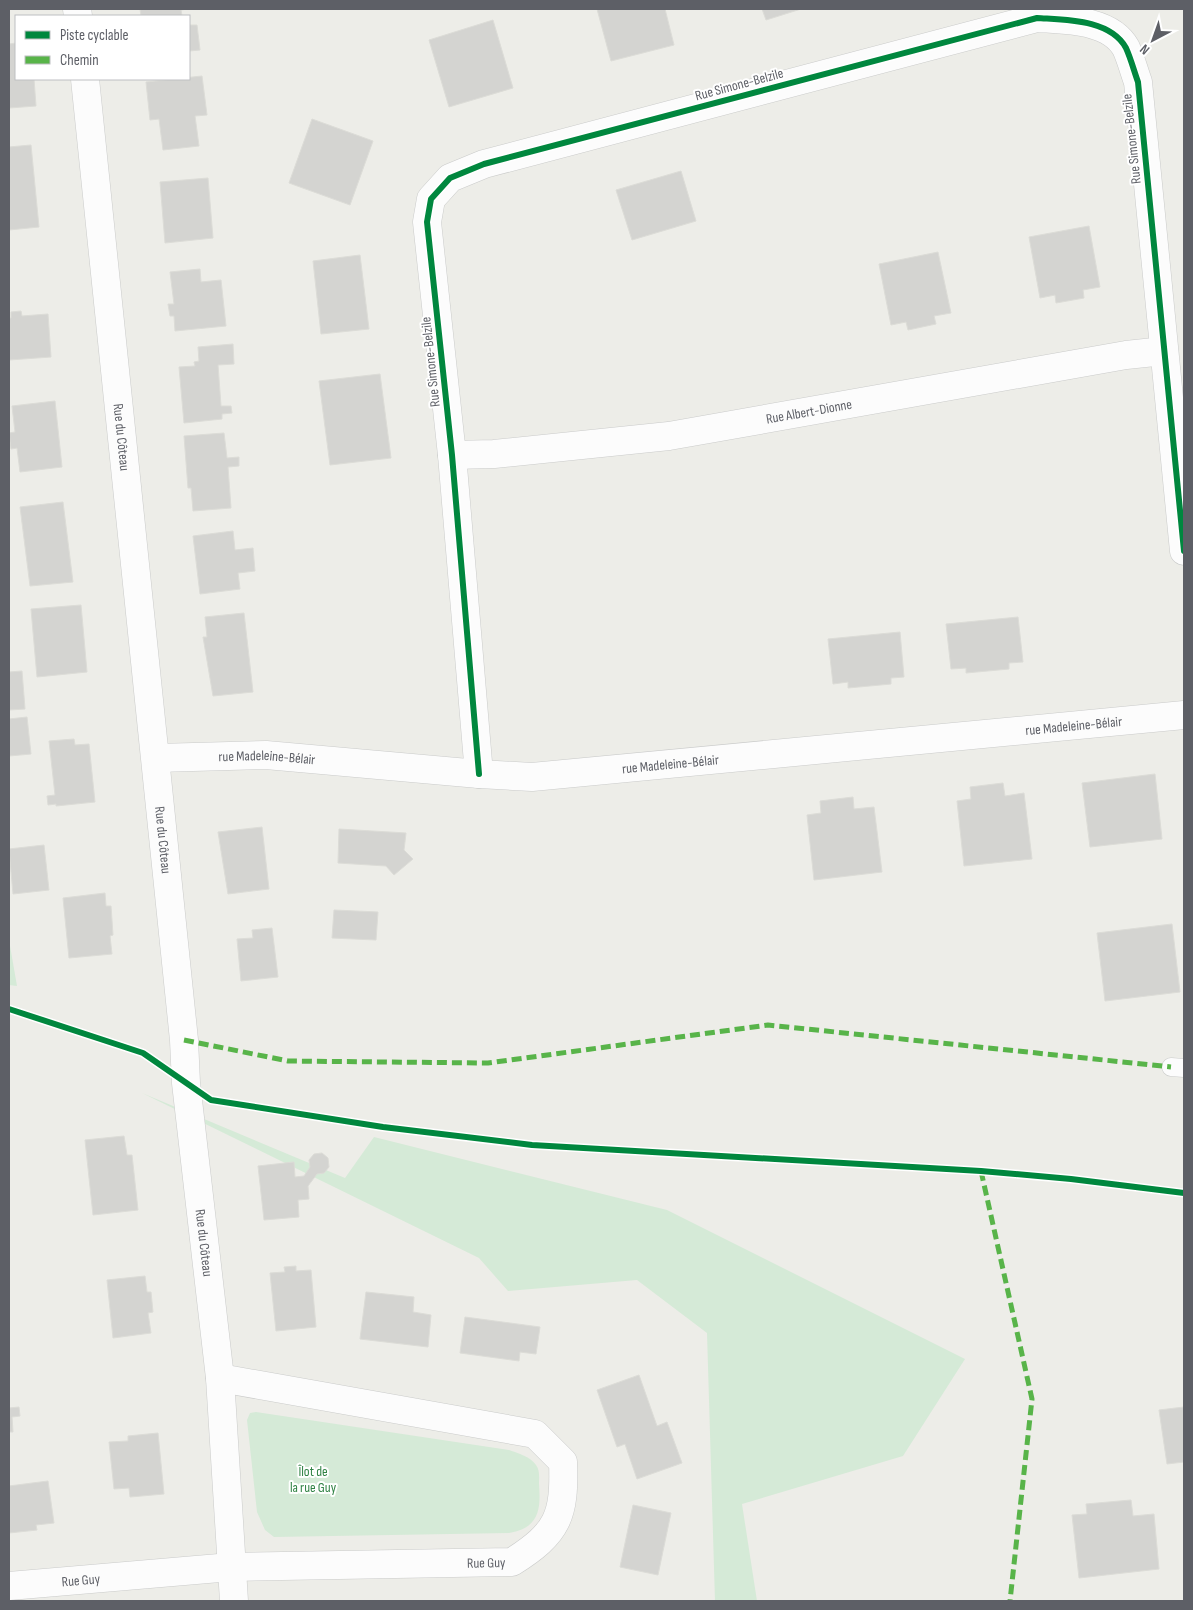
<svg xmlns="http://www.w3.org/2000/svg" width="1193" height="1610" font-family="'Sofia Sans Condensed',sans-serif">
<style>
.green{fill:#d5ead7}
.building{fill:#d4d4d1;stroke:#dcdcd7}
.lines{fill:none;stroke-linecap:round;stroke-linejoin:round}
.lane-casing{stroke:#cacbca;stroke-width:19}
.street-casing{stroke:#cacbca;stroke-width:29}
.lane{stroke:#fcfcfc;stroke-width:18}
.street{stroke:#fcfcfc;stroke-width:28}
.quiet{stroke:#58b449;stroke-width:5;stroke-dasharray:10 5;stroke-linecap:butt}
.cycleway-casing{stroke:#fff;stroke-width:9}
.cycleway{stroke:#00873e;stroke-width:6}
.labels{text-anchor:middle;stroke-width:4;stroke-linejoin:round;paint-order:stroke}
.street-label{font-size:14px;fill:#5d5f66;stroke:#fff}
.park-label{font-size:14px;fill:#308244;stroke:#fff}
</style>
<rect width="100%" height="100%" fill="#edede8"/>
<!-- green -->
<g class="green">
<path d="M9 940 17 986 9 985Z"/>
<path d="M142 1093 345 1178 374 1137 667 1210 965 1359 903 1456 742 1504 757 1601H715L707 1333 637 1280 508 1291 479 1258Z"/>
<path d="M256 1412 509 1450C518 1453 531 1457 536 1465 540 1470 539 1478 539 1484 541 1510 539 1528 509 1533L274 1537 265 1530 257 1512 247 1420 250 1413Z"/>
</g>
<!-- building -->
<g class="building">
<path d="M140 9H187L181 10 182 16H141Z"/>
<path d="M597 9H665L674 45 611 61Z"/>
<path d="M762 9H801L766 20Z"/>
<path d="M493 20 513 88 449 107 429 40Z"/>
<path d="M189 25H197L200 50 189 51Z"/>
<path d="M16 43V79H34L36 106 9 108V44Z"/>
<path d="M202 76 207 115 195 116 199 146 163 150 159 119 150 120 146 82Z"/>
<path d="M312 119 373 141 350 205 289 183Z"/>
<path d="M31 145 39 227 9 230V147Z"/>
<path d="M681 171 696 221 632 240 616 190Z"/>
<path d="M208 178 213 238 165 243 160 182Z"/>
<path d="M1089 226 1100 287 1083 290 1084 298 1056 303 1055 295 1040 298 1029 237Z"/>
<path d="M938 252 951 313 934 316 936 324 908 330 906 322 891 325 879 264Z"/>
<path d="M360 255 369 329 321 334 313 261Z"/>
<path d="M200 269 201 282 221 280 226 326 175 331 174 316H170L168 304H174L170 272Z"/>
<path d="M21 311 22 316 48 314 51 357 9 360V318H11V312Z"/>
<path d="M233 344 234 364 218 365 221 406H231L232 413 222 414V419L184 423 179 367 195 366 194 362 199 361 198 347Z"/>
<path d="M380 374 391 458 330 465 319 381Z"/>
<path d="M55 401 62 467 20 472 17 448 11 449 9 433 15 432 12 406Z"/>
<path d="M224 433 227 458 239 457V466L228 467 231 508 193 511 191 488H188L184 436Z"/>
<path d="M63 502 73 582 30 586 20 507Z"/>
<path d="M233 531 235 550 253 548 255 571 238 573 240 589 200 594 193 536Z"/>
<path d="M81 605 87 672 37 677 31 609Z"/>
<path d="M244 613 253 692 213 696 203 637H207L205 617Z"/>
<path d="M1018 617 1023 662 1009 663V669L966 673V668L951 669 946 624Z"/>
<path d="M900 632 904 677 891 678V684L848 688V682L833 684 828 639Z"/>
<path d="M22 671 25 709 9 710V672Z"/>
<path d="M27 717 31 754 9 756V719Z"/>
<path d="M74 739 75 745 89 744 95 802 56 806V804L48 805 47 796 55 795 49 741Z"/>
<path d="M1155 774 1162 839 1090 847 1082 783Z"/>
<path d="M1003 783 1005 796 1024 793 1032 859 964 866 957 801 971 799 970 787Z"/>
<path d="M853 797 854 809 874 807 882 872 814 880 807 815 821 813 820 801Z"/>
<path d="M262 827 269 889 228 894 218 832Z"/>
<path d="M339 829 406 833 404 850 413 859 394 875 386 866 338 863Z"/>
<path d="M44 845 49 890 13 894 9 849Z"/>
<path d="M105 893 106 906H111L113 935 110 936 112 954 69 958 63 898Z"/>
<path d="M334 910 378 912 376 940 332 938Z"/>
<path d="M1172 924 1180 992 1105 1001 1097 933Z"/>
<path d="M272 928 278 977 241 981 237 939 253 938 252 930Z"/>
<path d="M124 1136 127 1155H132L138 1210 93 1215 85 1140Z"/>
<path d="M322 1153 328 1158 329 1167 324 1173 317 1174 308 1186 309 1199 298 1200 299 1217 264 1220 258 1166 294 1162 295 1177 304 1176 310 1167 309 1160 314 1154Z"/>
<path d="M296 1266V1271L311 1270 316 1327 276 1331 270 1273 285 1272 284 1267Z"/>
<path d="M145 1276 147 1292H151L153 1312 148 1313 151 1333 113 1338 107 1280Z"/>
<path d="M366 1292 414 1297 413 1312 431 1315 428 1347 360 1339Z"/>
<path d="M465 1317 540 1327 536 1354 520 1352 519 1361 460 1353Z"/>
<path d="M639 1375 657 1426 667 1422 682 1463 637 1479 625 1444 617 1447 597 1390Z"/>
<path d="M9 1403V1408L19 1407 20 1416 12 1417 13 1432H9Z"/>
<path d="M1184 1407V1462L1167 1464 1159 1410Z"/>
<path d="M158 1433 164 1494 130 1497 129 1488 114 1489 109 1442 128 1441V1436Z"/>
<path d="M48 1481 54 1523 36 1525 37 1530 9 1533V1486Z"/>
<path d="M1131 1500 1133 1516 1154 1514 1159 1569 1079 1578 1072 1515 1087 1514 1086 1504Z"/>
<path d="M633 1505 671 1513 658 1575 620 1567Z"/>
</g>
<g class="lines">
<defs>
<path id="lane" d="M1171 1067 1184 1068"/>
<g id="street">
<path d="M77 9 78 16"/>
<path id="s1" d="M85 79 184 1040 186 1083 220 1378 234 1601"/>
<path id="s2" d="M452 455 494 454 669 436 1126 355 1164 351"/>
<path id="s3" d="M157 758 266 755 479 774 532 777 1184 715"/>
<path d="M479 774 452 455 427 222 431 199 450 178 484 164 1037 18C1065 20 1110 19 1126 48 1131 59 1134 71 1138 82L1184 551"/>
<path id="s4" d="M9 1586 231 1567 512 1562C558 1533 565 1516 563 1462L535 1434 220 1378"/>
</g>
</defs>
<!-- lane casing -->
<use href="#lane" class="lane-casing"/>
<!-- street casing -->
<use href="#street" class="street-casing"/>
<!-- lane -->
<use href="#lane" class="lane"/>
<!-- street -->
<use href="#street" class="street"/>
<!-- quiet -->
<g class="quiet">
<path d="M184 1040 288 1061 488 1063 768 1025 1171 1067"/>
<path d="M981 1171 1032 1399 1010 1601"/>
</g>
<defs>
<g id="cycleway">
<path d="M479 774 452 455 427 222 431 199 450 178 484 164 1037 18C1065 20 1110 19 1126 48 1131 59 1134 71 1138 82L1184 551"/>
<path d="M9 1009 143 1053 211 1100 383 1127 532 1145 981 1171 1071 1179 1184 1193"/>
</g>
</defs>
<!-- cycleway casing -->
<use href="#cycleway" class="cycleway-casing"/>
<!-- cycleway -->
<use href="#cycleway" class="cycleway"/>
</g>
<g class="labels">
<!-- street labels -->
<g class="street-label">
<text transform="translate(739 84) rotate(-15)" y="5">Rue Simone-Belzile</text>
<text transform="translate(1131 139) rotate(-96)" y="5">Rue Simone-Belzile</text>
<text transform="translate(430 362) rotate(-96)" y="5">Rue Simone-Belzile</text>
<text dy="5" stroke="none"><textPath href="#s2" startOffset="360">Rue Albert-Dionne</textPath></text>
<text dy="5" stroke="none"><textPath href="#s1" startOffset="360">Rue du Côteau</textPath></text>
<text dy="5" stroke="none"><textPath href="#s3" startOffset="920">rue Madeleine-Bélair</textPath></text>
<text dy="5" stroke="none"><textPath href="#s3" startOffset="110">rue Madeleine-Bélair</textPath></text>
<text dy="5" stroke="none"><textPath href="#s3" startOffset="515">rue Madeleine-Bélair</textPath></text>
<text dy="5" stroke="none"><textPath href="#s1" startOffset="765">Rue du Côteau</textPath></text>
<text dy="5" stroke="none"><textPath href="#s1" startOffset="1170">Rue du Côteau</textPath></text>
<text dy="5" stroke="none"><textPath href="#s4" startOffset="478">Rue Guy</textPath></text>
<text dy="5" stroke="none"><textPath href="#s4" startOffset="72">Rue Guy</textPath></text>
</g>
<!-- park labels -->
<g class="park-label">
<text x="313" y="1476">Îlot de<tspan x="313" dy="16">la rue Guy</tspan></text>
</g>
</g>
<!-- border -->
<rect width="1193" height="1610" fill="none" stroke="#5d5f66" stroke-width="20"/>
<!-- legend -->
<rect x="15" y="15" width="175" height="65" fill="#ffffff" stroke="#bebfc2"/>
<rect x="25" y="31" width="25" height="8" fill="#00873e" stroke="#bebfc2"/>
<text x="60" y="40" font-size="15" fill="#5d5f66">Piste cyclable</text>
<rect x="25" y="56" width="25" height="8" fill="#58b449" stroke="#bebfc2"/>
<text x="60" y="65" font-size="15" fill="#5d5f66">Chemin</text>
<!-- north arrow -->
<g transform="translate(1153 40) rotate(221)" stroke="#ffffff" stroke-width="4" paint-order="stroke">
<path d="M0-4L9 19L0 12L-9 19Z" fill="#5d5f66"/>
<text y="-8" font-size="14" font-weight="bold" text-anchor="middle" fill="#5d5f66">N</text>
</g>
</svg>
